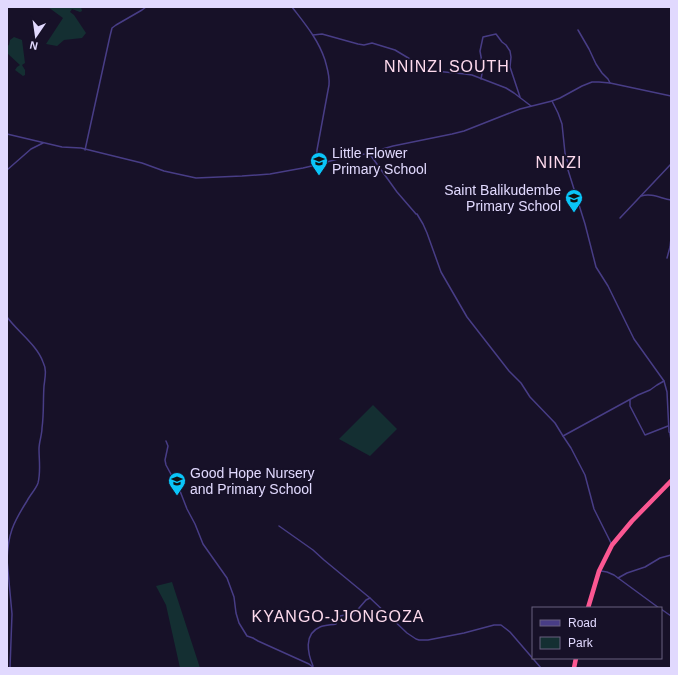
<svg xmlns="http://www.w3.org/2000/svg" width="678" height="675" font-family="Arial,sans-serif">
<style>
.green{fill:#142f32}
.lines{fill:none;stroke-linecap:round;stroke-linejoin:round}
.street{stroke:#483d86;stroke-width:1.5}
.highway{stroke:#fb5792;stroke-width:4.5}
.labels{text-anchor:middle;stroke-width:4;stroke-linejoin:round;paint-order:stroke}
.poi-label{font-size:14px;fill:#e1d9fe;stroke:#171128;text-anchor:start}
.quarter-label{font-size:16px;letter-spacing:1px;fill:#fedaed;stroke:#171128}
</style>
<rect width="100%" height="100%" fill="#171128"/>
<!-- green -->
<g class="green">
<path d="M48 7H81L82 11 80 12 72 9 70 12 74 15 86 33 82 38 64 40 57 46 46 44 63 18Z"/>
<path d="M14 37 22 40 25 63 22 65 25 70V75L23 76 15 70 17 67 20 65 7 53V46L9 45 10 40Z"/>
<path d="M373 405 397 429 370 456 339 439Z"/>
<path d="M172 582 200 668H180L166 605 156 586Z"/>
</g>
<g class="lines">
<!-- street -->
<g class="street">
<path d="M292 7C305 24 318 39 325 60 327 68 330 76 329 85L317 150 316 165"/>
<path d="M578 30 589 49 596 64 602 73 608 79 610 83"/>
<path d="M313 35 322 34 358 44 364 45 372 43 395 50 420 65 435 71 465 74 472 75 506 88 514 93 531 106"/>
<path d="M481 79 483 68 480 51 483 37 496 34 502 42 506 45 510 51 511 57 510 67 520 97"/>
<path d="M7 134 62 147 81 148 142 163 164 171 196 178 242 176 270 174 303 168 316 165 345 157 365 154 393 146 452 134 464 131 520 109 552 101 560 98 582 86 592 82H599L610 83 671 96"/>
<path d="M85 150 110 36 112 28 116 25 142 10 146 7"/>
<path d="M369 153 397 192 416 214H417L423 224 427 233 441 272 467 317 509 371 521 383 530 397 555 423 563 436 638 395 650 390 657 385 664 381 634 339 608 286 596 267 585 224 568 170V163L565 153 562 124 558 113 552 101"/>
<path d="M7 170 31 149 43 143"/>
<path d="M641 196C652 193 660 198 671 200"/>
<path d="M620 218 671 164"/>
<path d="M667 258 670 247 671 238"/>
<path d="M7 317C17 331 37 345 43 362 47 370 45 377 44 386 43 400 44 414 42 428 42 435 39 442 39 449 39 460 41 472 38 483 36 489 30 495 27 501 13 523 8 534 7 560"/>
<path d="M664 381 667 392 669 432 671 434"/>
<path d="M630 400V406L645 435 668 426"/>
<path d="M670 434 671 440"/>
<path d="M563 436 571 448 585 475 594 509 612 545"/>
<path d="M166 441 168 446 165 460 166 465 180 491 187 509 195 524 203 544 227 578 234 597 236 613 239 623 247 636 253 638 258 641 309 664 314 668"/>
<path d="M279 526 313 550 324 560 370 598 407 633 416 639 419 640H428L464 633 494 625H501L510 632 541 668"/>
<path d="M7 560 12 614 10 668"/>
<path d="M601 571 607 572 614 575 659 608"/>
<path d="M618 578 627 573 645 567 660 558 671 555"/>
<path d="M661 609 671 616"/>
<path d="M313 666C308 654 303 634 320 627 325 625 331 625 336 624L340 616 345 615H353L366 600 370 598"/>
</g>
<!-- highway -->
<g class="highway">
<path d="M588 608 599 571 612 545 632 521 671 481"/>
<path d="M574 668 576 658"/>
</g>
</g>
<!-- icons -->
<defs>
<symbol id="school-pin" viewBox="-11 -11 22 30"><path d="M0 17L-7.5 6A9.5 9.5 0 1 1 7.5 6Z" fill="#0ac5f9" stroke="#171128"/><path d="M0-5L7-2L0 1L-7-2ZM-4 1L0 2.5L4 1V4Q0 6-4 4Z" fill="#111"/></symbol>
</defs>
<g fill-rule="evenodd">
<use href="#school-pin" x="309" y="151" width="20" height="27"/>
<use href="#school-pin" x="564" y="188" width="20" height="27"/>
<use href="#school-pin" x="167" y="471" width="20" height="27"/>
</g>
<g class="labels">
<!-- poi labels -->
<g class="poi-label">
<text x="332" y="158">Little Flower<tspan x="332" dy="16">Primary School</tspan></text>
<text x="561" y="195" text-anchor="end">Saint Balikudembe<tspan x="561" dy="16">Primary School</tspan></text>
<text x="190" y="478">Good Hope Nursery<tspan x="190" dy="16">and Primary School</tspan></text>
</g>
<!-- quarter labels -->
<g class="quarter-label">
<text x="447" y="72">NNINZI SOUTH</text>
<text x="559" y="168">NINZI</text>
<text x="338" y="622">KYANGO-JJONGOZA</text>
</g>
</g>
<!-- border -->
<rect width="678" height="675" fill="none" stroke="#e1d9fe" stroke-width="16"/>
<!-- legend -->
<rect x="532" y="607" width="130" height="52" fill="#171128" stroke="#68617e"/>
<rect x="540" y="620" width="20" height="6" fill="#483d86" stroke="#68617e"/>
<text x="568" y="627" font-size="12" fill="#e1d9fe">Road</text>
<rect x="540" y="637" width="20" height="12" fill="#142f32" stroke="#68617e"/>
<text x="568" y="647" font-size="12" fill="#e1d9fe">Park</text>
<!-- north arrow -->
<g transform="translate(36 36) rotate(193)" stroke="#171128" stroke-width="3" paint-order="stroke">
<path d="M0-3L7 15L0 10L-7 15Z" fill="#e1d9fe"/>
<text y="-6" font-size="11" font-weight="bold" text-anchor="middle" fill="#e1d9fe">N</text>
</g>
</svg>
